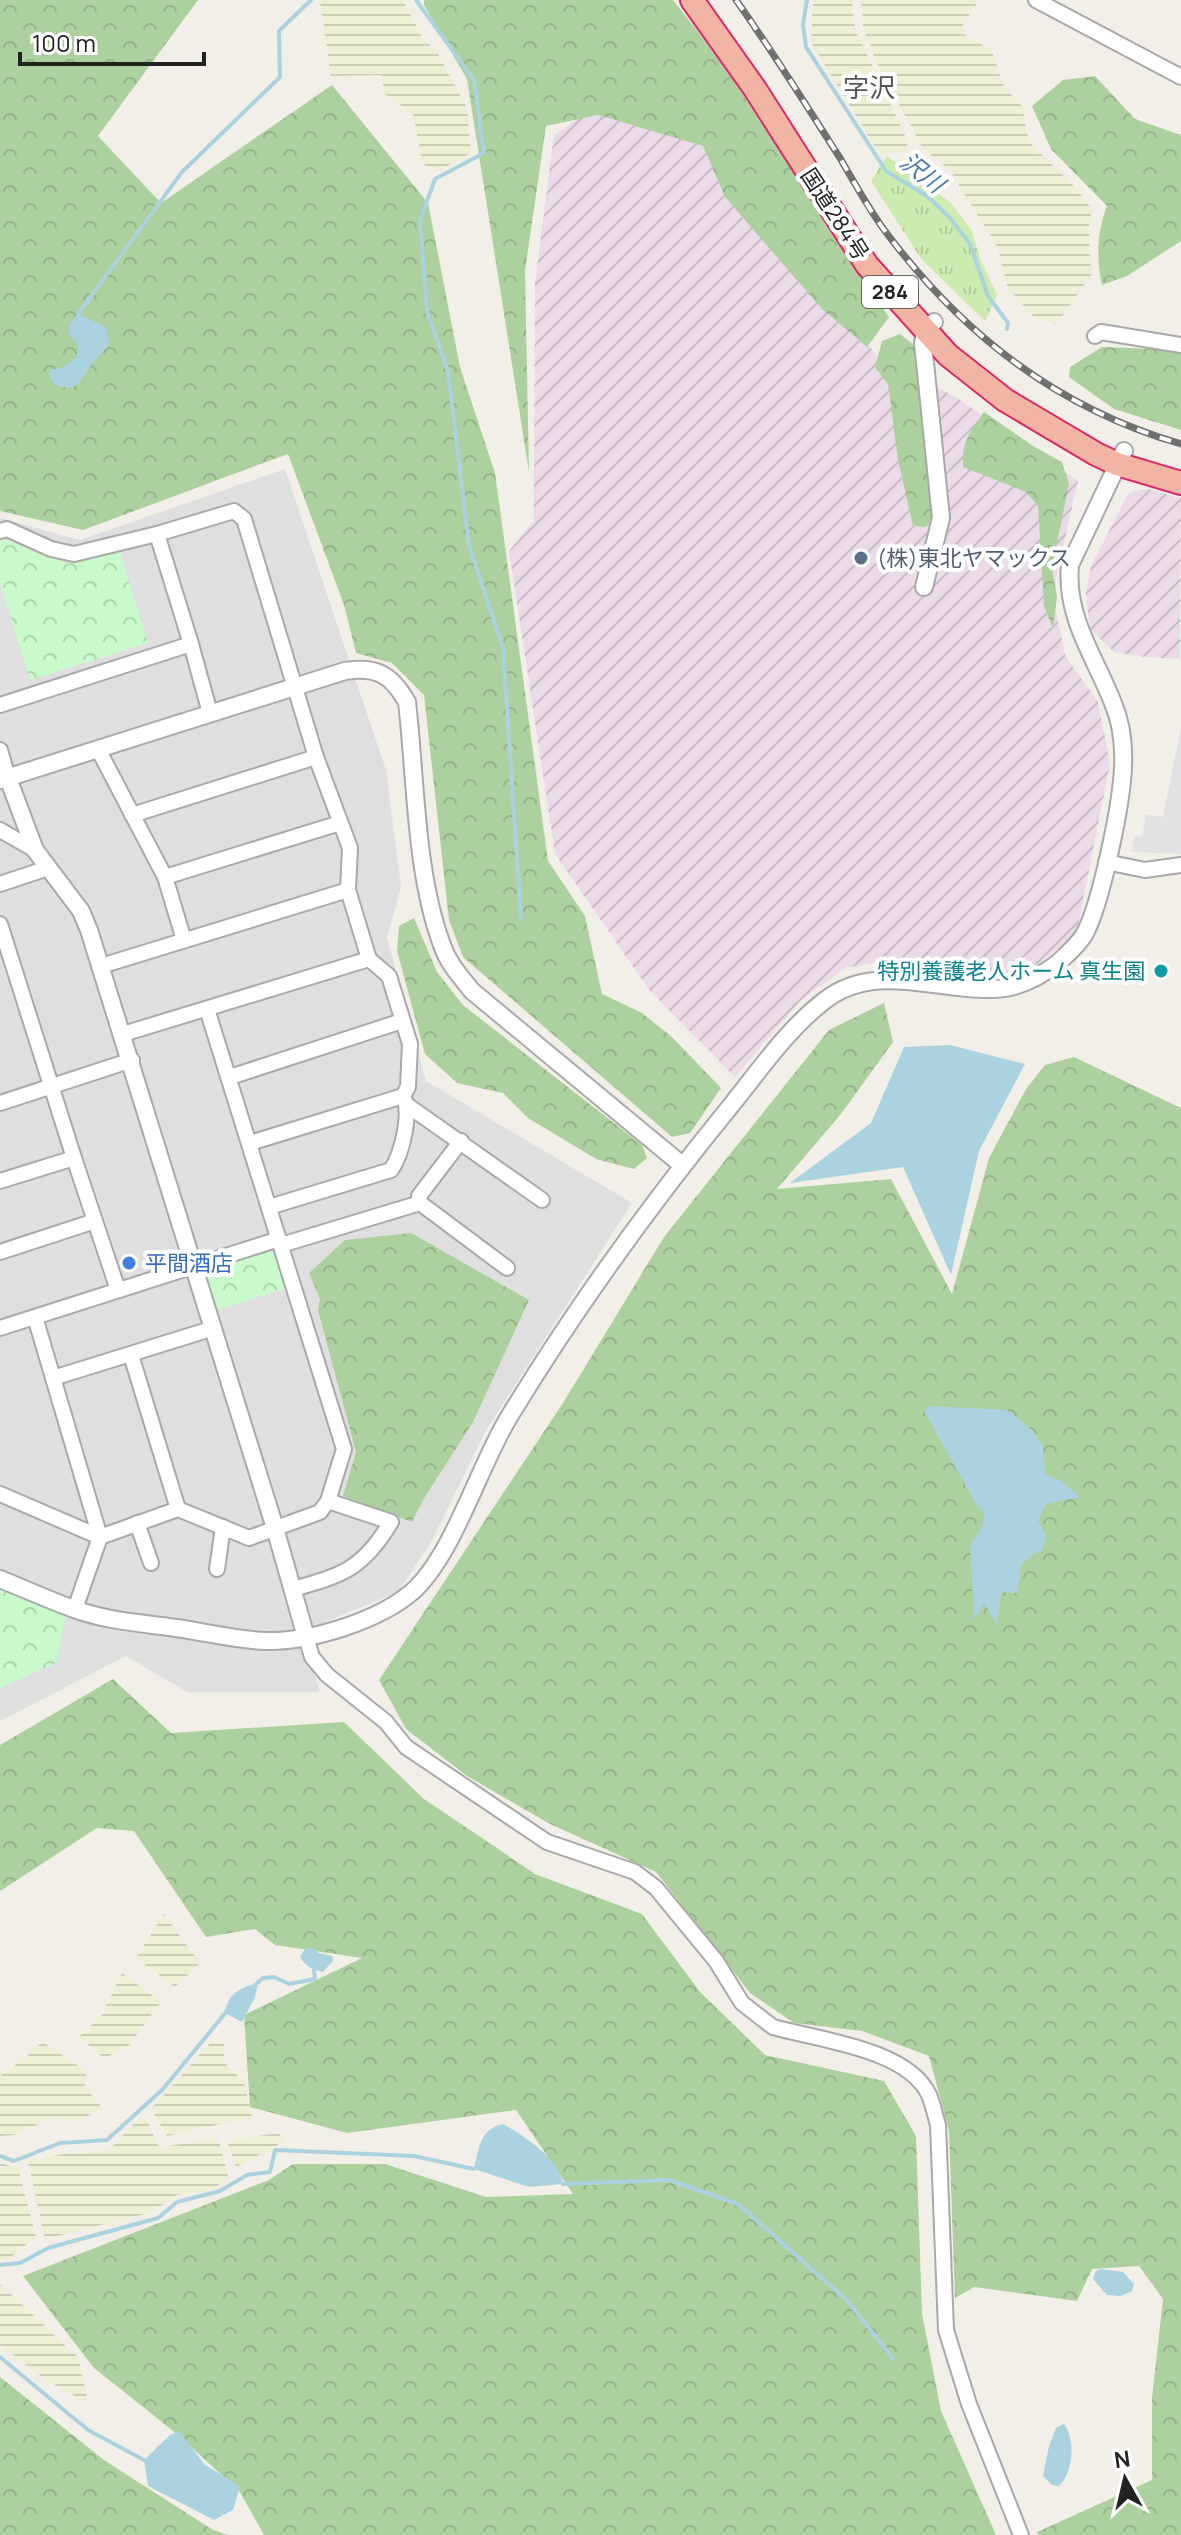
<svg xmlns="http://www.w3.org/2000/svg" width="1181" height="2535" font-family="Manrope,'Noto Sans JP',sans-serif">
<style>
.residential{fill:#e0dfdf}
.industrial{fill:url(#industrial-furrows)}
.farmland{fill:url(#farmland-rules)}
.grass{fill:url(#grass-tufts)}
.forest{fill:url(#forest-crowns)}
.park{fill:url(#park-crowns)}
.parking{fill:#e2e2e2}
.water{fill:#aad3df}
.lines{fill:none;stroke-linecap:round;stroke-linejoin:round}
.stream{stroke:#aad3df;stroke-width:4}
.minor-casing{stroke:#a9a9a9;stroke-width:18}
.tertiary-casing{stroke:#a9a9a9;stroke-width:20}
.trunk-casing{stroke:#dc2a67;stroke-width:26}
.minor{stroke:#fff;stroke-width:14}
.tertiary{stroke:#fff;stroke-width:16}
.trunk{stroke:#f2b4a3;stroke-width:22}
.rail-casing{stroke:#707070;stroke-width:7}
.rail{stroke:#fff;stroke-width:4;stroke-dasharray:12;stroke-linecap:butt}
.service-dot{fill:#5c6f8a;stroke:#fff;stroke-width:3}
.culture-dot{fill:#0f9aa8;stroke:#fff;stroke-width:3}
.shop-dot{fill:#3f7fe0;stroke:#fff;stroke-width:3}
.labels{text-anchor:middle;stroke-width:8;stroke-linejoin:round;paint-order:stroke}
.shield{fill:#fff;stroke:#646464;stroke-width:2}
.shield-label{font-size:20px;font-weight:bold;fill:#222}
.street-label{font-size:22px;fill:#222;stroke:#fff}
.service-label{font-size:22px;fill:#4e5e75;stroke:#fff;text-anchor:start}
.culture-label{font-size:22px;fill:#0d838f;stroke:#fff;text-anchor:end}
.shop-label{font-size:22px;fill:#366cbe;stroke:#fff;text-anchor:start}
.water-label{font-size:24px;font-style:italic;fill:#4a7aab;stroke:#fff}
.quarter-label{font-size:26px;fill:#555;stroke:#fff}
</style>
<defs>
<pattern id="industrial-furrows" width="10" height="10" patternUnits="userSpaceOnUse" patternTransform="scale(2)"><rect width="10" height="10" fill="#ebdbe8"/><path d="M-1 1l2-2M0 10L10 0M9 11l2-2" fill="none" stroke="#c9bcc7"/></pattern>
<pattern id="farmland-rules" width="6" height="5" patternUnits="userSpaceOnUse" patternTransform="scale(2)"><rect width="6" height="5" fill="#eef0d5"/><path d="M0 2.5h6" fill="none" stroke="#ccceb7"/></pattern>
<pattern id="grass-tufts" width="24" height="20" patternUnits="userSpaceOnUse" patternTransform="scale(2)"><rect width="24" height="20" fill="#cdebb0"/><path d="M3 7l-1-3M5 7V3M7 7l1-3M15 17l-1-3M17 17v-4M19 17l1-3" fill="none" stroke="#b0c997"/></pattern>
<pattern id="forest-crowns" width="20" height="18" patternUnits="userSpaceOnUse" patternTransform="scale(2)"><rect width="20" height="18" fill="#add19e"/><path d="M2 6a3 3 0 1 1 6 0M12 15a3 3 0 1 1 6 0" fill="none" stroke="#95b388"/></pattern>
<pattern id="park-crowns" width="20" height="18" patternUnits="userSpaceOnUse" patternTransform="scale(2)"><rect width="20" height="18" fill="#c8facc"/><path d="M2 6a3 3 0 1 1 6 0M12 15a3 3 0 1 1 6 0" fill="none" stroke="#acd6af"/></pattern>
</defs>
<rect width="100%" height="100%" fill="#f2efe9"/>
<!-- residential -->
<path class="residential" d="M285 469 386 770 401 887 387 938 426 1081 632 1203 485 1432 432 1541 398 1592 301 1632 320 1692H187L126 1656 0 1721V518L80 540Z"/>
<!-- industrial -->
<g class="industrial">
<path d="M595 107 711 140 880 360 954 396 1078 481 1052 596 1066 657 1098 702 1110 764 1076 935 1038 964 994 975 890 960 846 968 801 1000 735 1077 650 991 555 854 509 551 534 520 535 283 554 135Z"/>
<path d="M1148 489 1181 498 1180 659 1145 657 1114 652 1090 629 1086 593 1091 566 1127 496 1133 491Z"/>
</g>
<!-- farmland -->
<g class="farmland">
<path d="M320 0H403L423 39 437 52 467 108 471 153 438 171 423 164 413 114 385 94 381 75 331 76Z"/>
<path d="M813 0H852L855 29 904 133 909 151 879 154 811 42Z"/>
<path d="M861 0H976L977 3 962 27 965 35 992 51 1004 87 1022 106 1029 142 1076 188 1092 209 1089 227 1091 275 1056 325 1034 317 1008 289 998 248 949 169 923 149 876 61 863 27Z"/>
<path d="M164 1914 200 1963 175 1987 136 1958Z"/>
<path d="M122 1973 161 2002 127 2048 104 2058 79 2037 101 2016Z"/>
<path d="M42 2042 86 2071 85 2087 103 2109 77 2121 55 2117 14 2135 0 2136V2076L25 2058Z"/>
<path d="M211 2042 224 2044V2062L244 2082 252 2117 167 2136 151 2109Z"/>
<path d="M140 2117 148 2122 160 2150 168 2146 218 2138 228 2175 215 2189 176 2195 153 2212 45 2239 28 2161 63 2154 109 2150Z"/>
<path d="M278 2133 285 2141 236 2167 227 2141Z"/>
<path d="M0 2163 18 2168 36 2237 8 2259H0Z"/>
<path d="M0 2284 79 2358 88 2403 45 2379 0 2345Z"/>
</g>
<!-- grass -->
<path class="grass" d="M887 156 951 203 972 231 980 258 997 295 985 321 922 260 871 181Z"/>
<!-- forest -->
<g class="forest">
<path d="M0 0H198L98 136 161 203 332 85 428 203 460 367 495 473 548 861 585 916 602 994 642 1013 672 1037 721 1088 690 1133 672 1137 463 957 449 920 424 695 392 663 356 653 344 605 288 454 83 530 0 511Z"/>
<path d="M424 0H673C753 99 816 211 889 317L867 347 822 309 725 197 703 146 598 115 546 126 525 271 529 472 467 79 424 5Z"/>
<path d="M1095 76 1135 119 1181 135V241L1127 276 1102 285C1096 258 1097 232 1107 206L1051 149 1032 106 1063 80Z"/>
<path d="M900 334 914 345 934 518 926 527 913 526 898 460 888 384 875 367 882 341Z"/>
<path d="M1102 347 1181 350V430L1114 409 1069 377 1070 367Z"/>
<path d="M984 412 1033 446 1062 462 1069 484 1052 568 1057 597 1053 629 1044 606 1038 506 1026 492 963 467C961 443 970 431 984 412Z"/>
<path d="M414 918 437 972 463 1005 642 1145 647 1158 634 1169 596 1159 528 1118 503 1093 457 1083 425 1054 397 951 399 926Z"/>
<path d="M884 1003 893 1042 841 1114 777 1189 891 1179 952 1294 989 1158 1026 1089 1045 1065 1074 1057 1181 1108V2535H1038L1037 2532 1152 2480V2398L1163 2299 1139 2266 1092 2269 1077 2301 974 2287 955 2298 949 2131 929 2056 862 2031 794 2023 750 1993 656 1872 548 1823 467 1776 406 1729 379 1680 563 1403 664 1237 829 1030Z"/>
<path d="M411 1233 529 1300 473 1422 423 1500 412 1522 343 1496 356 1452 318 1310 320 1299 309 1273 345 1240Z"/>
<path d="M113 1679 171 1733 344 1722 424 1799 535 1874 642 1914 700 1992 765 2055 884 2081 916 2136 922 2314 941 2411 996 2535H264L240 2492 177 2434 94 2368 23 2276 269 2180 293 2164H385L486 2197 573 2194 516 2110 347 2133 250 2107 244 2015 362 1958 275 1945 255 1929 206 1937 134 1831 97 1828 0 1891V1745Z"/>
<path d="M0 2377 104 2460 213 2530 228 2535H0Z"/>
</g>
<!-- park -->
<g class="park">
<path d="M4 539 68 564 119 549 148 643 30 680 0 583V541Z"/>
<path d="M267 1249 277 1255 289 1287 216 1311 208 1280 216 1264Z"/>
<path d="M0 1588 66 1614 56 1663 0 1688Z"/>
</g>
<!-- parking -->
<path class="parking" d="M1181 727V854L1132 852 1134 836 1142 837 1146 815 1163 817Z"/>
<!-- water -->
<g class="water">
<path d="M78 314 106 327 109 344C102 354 93 362 87 371 75 388 76 390 55 385L49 377V370L61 368 77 357 78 345 68 332 71 322Z"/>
<path d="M950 1045 1025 1064 979 1151 951 1275 903 1167 790 1183 871 1123 904 1047Z"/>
<path d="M930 1406 1007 1410 1031 1429 1043 1446 1045 1474 1061 1481 1080 1497 1046 1504 1038 1521 1047 1536 1042 1551 1033 1554 1021 1565 1017 1593 1001 1592 997 1625 984 1603 974 1619 970 1545 982 1527 984 1513 977 1506 924 1411Z"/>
<path d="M312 1947 319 1953 332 1956 333 1961 323 1972C313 1970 305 1966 300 1957L305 1949Z"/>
<path d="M258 1983 255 1997 242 2022 225 2013C228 1993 240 1988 258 1983Z"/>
<path d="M503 2124C523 2135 561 2160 563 2184L529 2187 474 2169C479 2149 480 2128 503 2124Z"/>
<path d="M1100 2269 1123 2272 1134 2284 1132 2291 1121 2296 1107 2295 1093 2279 1095 2272Z"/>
<path d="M1064 2424C1076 2440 1073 2473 1059 2486L1052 2485 1043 2476 1049 2446 1056 2428Z"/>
<path d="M179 2431 205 2465 240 2486 233 2510 214 2520 148 2486 144 2460 170 2435Z"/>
</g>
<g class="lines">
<!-- stream -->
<g class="stream">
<path d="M416 0 474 80 484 153 435 179 420 220 427 311 448 371 469 545 503 648 521 919"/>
<path d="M807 0 803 24 806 47 886 171 927 196 950 218 970 244 988 296 1008 323 1007 329"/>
<path d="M78 314 182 172 280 77 279 31 311 0"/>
<path d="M254 1986 263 1978 274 1977 289 1984 315 1979 314 1970"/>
<path d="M0 2156 14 2161 60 2143 107 2140 163 2089 227 2011"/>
<path d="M563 2184 669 2180 738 2204 848 2301 893 2359"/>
<path d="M0 2265 20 2263 48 2248 158 2218 177 2202 220 2191 247 2175 270 2172 275 2150 414 2156 474 2169"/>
<path d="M0 2357 88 2430 144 2460"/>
</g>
<defs>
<g id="minor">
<path d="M1036 0 1181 77"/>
<path d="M1095 336 1101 332 1181 345"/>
<path d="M0 531 7 529 51 549 74 554 157 534 234 511 244 519 316 757 350 848 348 890 369 959 389 976 410 1044 408 1087 403 1096C412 1113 402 1154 391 1170L269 1207"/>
<path d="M191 644 210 713"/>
<path d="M0 705 191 644 157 534"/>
<path d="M98 749 165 877 184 940"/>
<path d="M0 750 8 778"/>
<path d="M132 815 316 757"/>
<path d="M0 830 35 850"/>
<path d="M1106 862 1145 870 1181 865"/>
<path d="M165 877 340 823"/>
<path d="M0 884 48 868"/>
<path d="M0 924 74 1158 0 1181"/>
<path d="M101 966 348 890"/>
<path d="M123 1034 369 959"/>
<path d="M230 1077 402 1021"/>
<path d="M0 1103 132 1060"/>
<path d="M407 1105 542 1200"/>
<path d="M461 1141 419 1196 420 1203 507 1268"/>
<path d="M250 1143 403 1096"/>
<path d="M74 1158 118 1290"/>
<path d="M281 1245 420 1203"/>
<path d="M0 1252 95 1221"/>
<path d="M35 1317 100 1537 75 1609"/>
<path d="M0 1328 279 1239"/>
<path d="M131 1355 178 1509"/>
<path d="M53 1378 214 1328"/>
<path d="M0 1494 100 1537 178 1509 249 1538 320 1512 328 1501 344 1449 207 1009"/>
<path d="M137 1523 151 1563"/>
<path d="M217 1569 223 1527"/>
<path d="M293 1589C343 1575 363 1569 391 1522L328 1501"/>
<path d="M306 1637 312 1657 327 1675 386 1722 406 1747 547 1842 635 1872 656 1888 716 1961 742 2003 773 2027C819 2040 908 2049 929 2095 933 2104 935 2115 938 2125L946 2330 969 2404 1021 2535"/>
</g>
<g id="tertiary">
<path d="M924 587 941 518 923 343 925 331 934 322"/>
<path d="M8 778 35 850 81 911 89 930 275 1528 306 1637"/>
<path d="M0 780 345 671C376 666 391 674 407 702 416 779 415 873 442 945 448 963 460 976 472 991L682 1165"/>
<path d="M0 1579C25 1589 51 1601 77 1610 108 1621 142 1623 176 1628 205 1632 236 1640 266 1641 310 1642 378 1621 412 1592 453 1556 479 1466 509 1417 576 1307 652 1202 733 1103 761 1068 788 1029 824 1001 874 961 936 991 992 989 1017 989 1040 977 1059 962 1067 954 1078 945 1084 935 1101 905 1122 802 1123 766 1124 745 1121 722 1113 703 1095 657 1065 617 1070 565L1124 451"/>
</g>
<path id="trunk" d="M692 0 755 89 867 265 948 355 1005 400 1096 454 1117 464 1181 483"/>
</defs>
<!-- minor casing -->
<use href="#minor" class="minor-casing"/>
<!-- tertiary casing -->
<use href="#tertiary" class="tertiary-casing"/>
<!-- trunk casing -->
<use href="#trunk" class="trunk-casing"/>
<!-- minor -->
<use href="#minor" class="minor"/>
<!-- tertiary -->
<use href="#tertiary" class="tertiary"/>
<!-- trunk -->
<use href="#trunk" class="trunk"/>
<defs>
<path id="rail" d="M736 0C773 52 806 105 840 158 854 182 868 208 885 231 962 334 1057 408 1181 444"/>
</defs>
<!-- rail casing -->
<use href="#rail" class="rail-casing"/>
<!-- rail -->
<use href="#rail" class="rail"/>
</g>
<!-- markers -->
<circle class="service-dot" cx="861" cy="558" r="8"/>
<circle class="culture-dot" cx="1161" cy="971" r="8"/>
<circle class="shop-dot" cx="129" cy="1263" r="8"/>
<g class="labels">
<!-- shield labels -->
<rect class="shield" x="862" y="276" width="56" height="32" rx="6"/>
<g class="shield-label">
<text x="890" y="299">284</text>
</g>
<!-- street labels -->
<g class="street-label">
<text transform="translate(835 214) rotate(57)" y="8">国道284号</text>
</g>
<!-- service labels -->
<g class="service-label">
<text x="877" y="566">(株)東北ヤマックス</text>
</g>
<!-- culture labels -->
<g class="culture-label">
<text x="1145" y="979">特別養護老人ホーム 真生園</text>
</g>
<!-- shop labels -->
<g class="shop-label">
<text x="145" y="1271">平間酒店</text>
</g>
<!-- water labels -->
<g class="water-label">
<text transform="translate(922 173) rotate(38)" y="8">沢川</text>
</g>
<!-- quarter labels -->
<g class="quarter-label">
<text x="869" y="97">字沢</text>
</g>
</g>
<!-- north arrow -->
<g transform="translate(1125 2479) rotate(352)" stroke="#ffffff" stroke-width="6" paint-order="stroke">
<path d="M0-6L14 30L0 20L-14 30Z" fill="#222222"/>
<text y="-12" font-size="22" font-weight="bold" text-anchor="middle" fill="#222222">N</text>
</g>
<!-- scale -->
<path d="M20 52v12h184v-12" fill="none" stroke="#222222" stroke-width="4"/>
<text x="32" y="52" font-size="24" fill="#222222" stroke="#ffffff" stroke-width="6" paint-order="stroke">100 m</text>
</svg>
